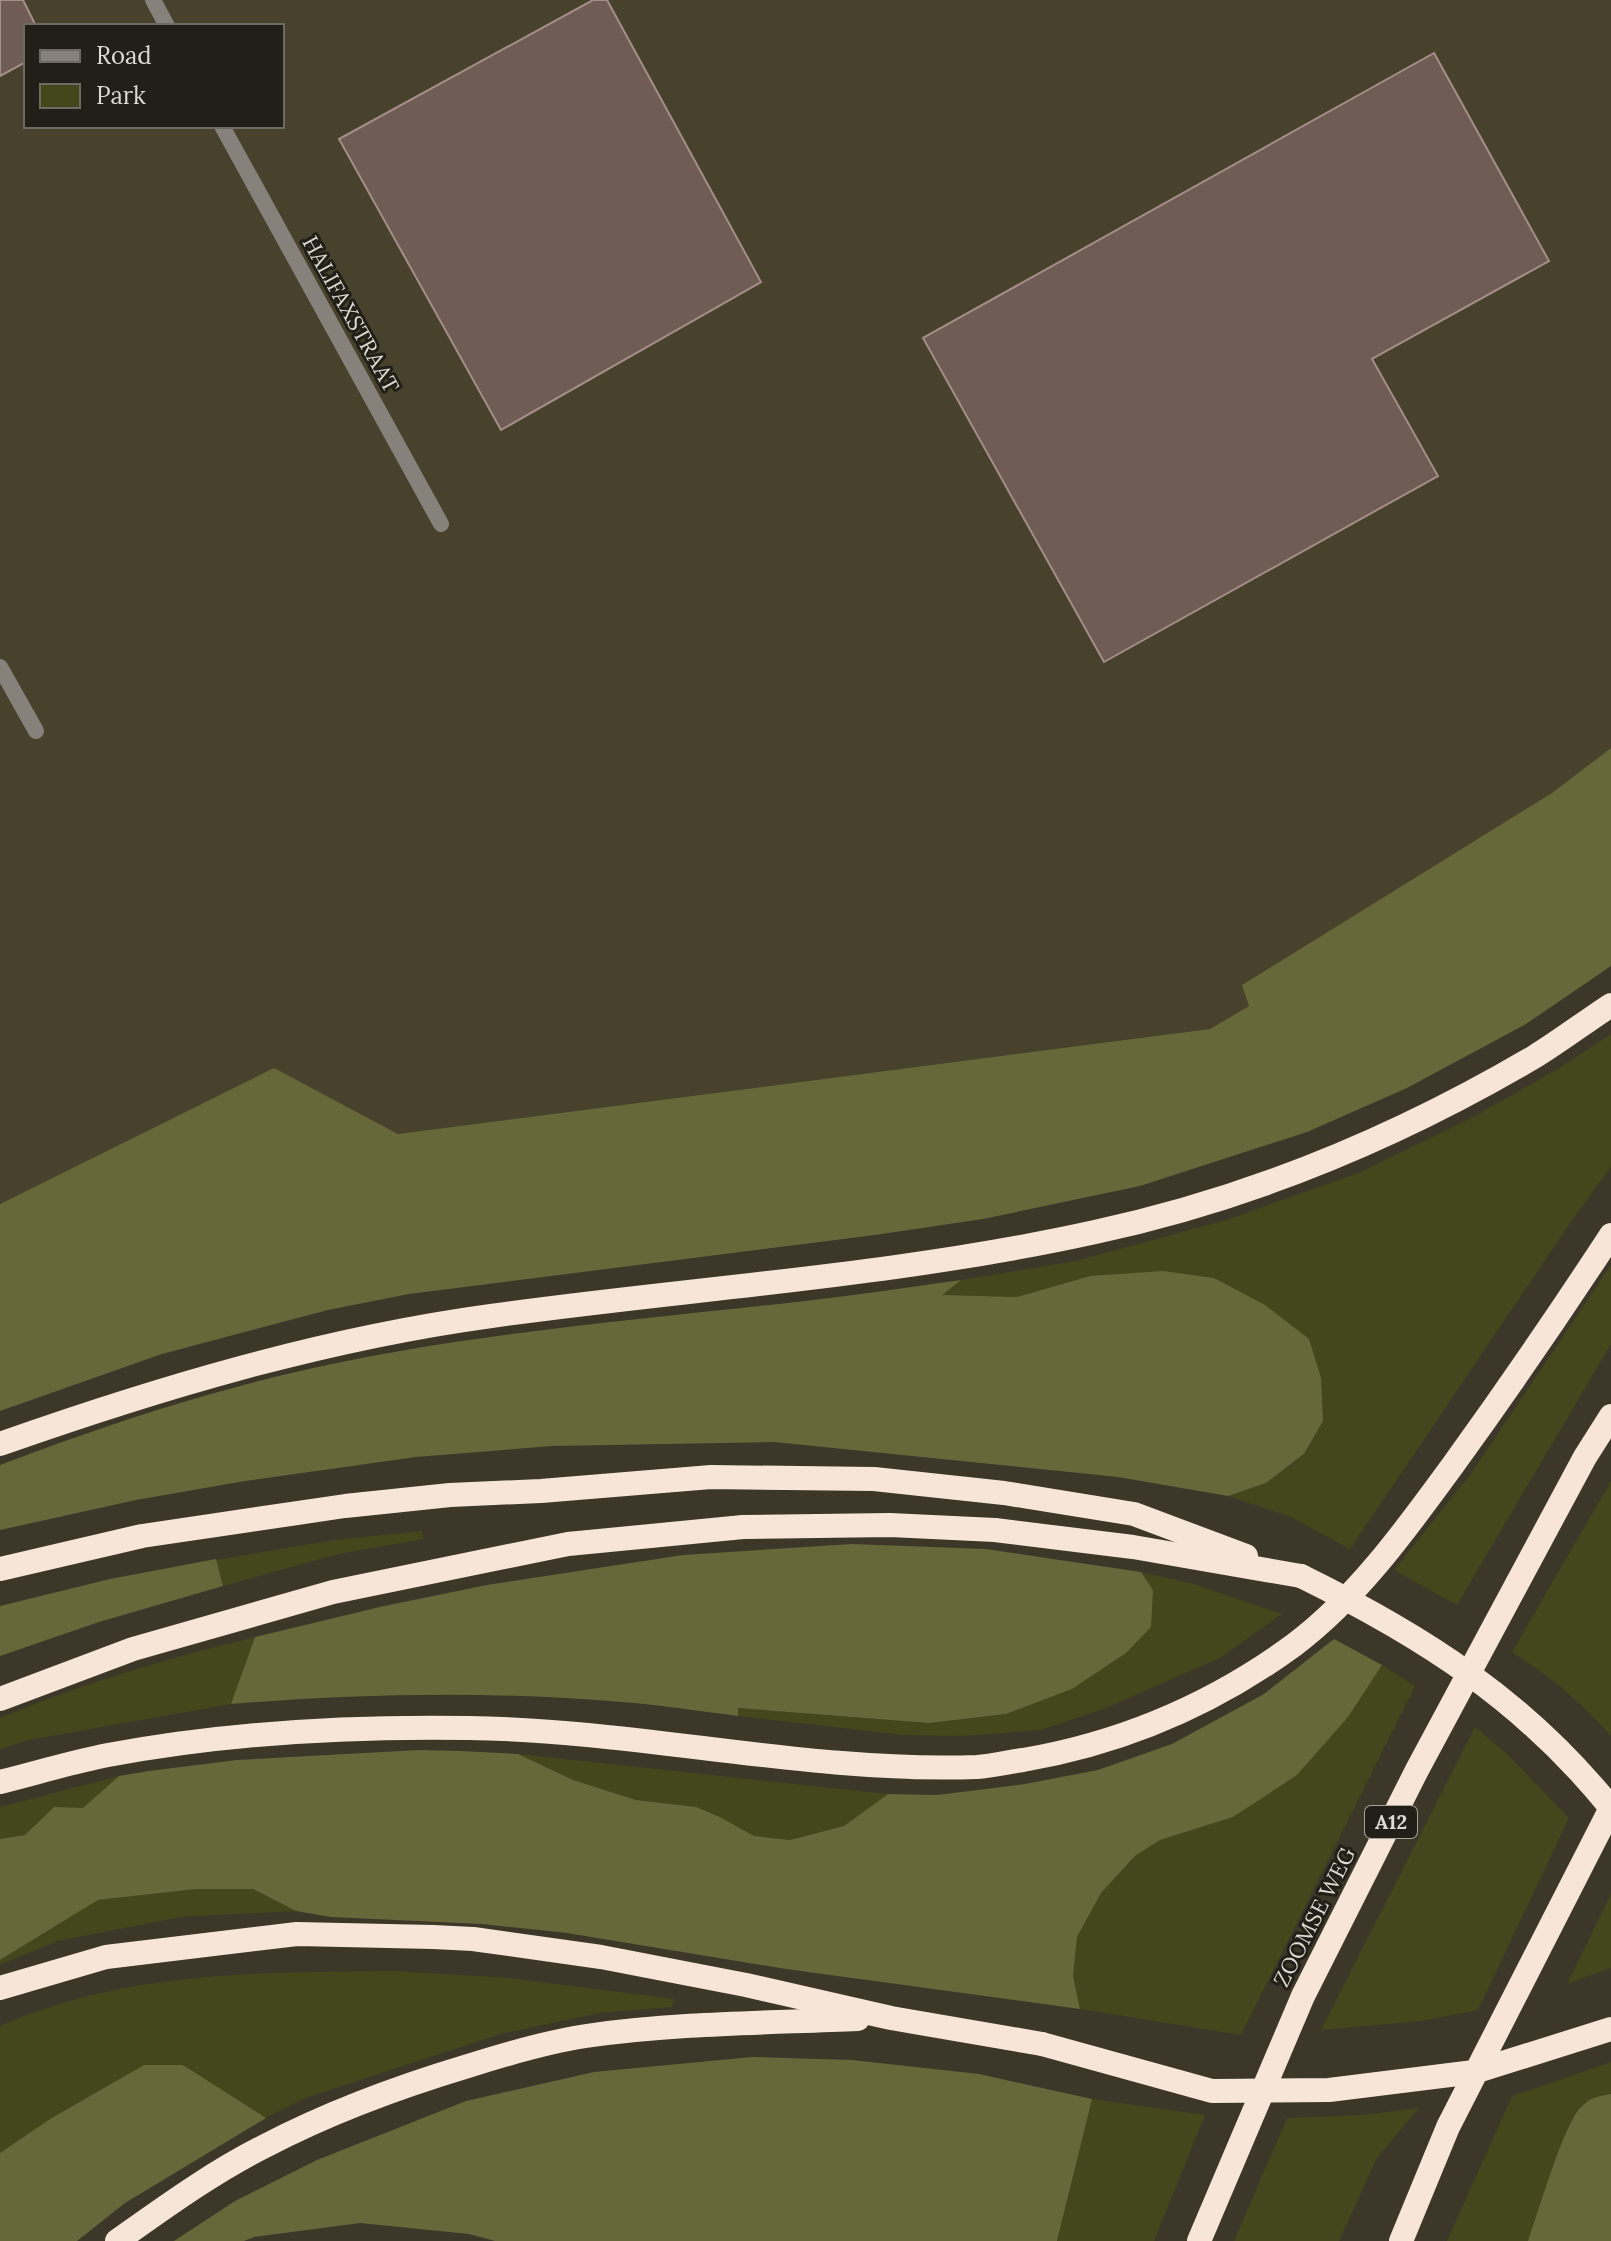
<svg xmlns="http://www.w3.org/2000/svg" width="1611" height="2241" font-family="Lora,serif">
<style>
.built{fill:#48412b;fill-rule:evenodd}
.green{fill:#44461b}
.forest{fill:#666839}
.building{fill:#6f5c55;stroke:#a48f88;stroke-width:2}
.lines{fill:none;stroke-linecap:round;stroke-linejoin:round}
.service{stroke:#87817b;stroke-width:16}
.minor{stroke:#87817b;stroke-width:16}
.motorway{stroke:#f7e6d7;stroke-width:24}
.motorway-bridge{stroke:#f7e6d7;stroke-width:24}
.labels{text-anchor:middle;stroke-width:6;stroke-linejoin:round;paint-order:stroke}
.shield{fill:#211f18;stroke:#a5a299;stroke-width:2}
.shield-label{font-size:20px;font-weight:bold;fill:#dddad0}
.street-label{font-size:22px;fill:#dddad0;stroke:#211f18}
</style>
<rect width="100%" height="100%" fill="#3c3728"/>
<!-- built -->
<path class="built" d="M0 0H1611V748L1552 793 1243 985 1249 1006 1210 1029 398 1134 274 1069 0 1204ZM26 26H282V126H26Z"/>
<!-- green -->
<g class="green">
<path d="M1611 1034V1167L1573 1219 1350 1549 1291 1517 1228 1496 1266 1483 1304 1455 1323 1421 1090 1276 1017 1297 941 1295 961 1280 1075 1261 1226 1220 1361 1172 1473 1117 1556 1070Z"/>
<path d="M1611 1265V1344L1457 1605 1394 1570 1473 1471Z"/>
<path d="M1611 1481V1736C1581 1702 1550 1677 1512 1652Z"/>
<path d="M422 1531 423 1539 339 1554 223 1586 216 1560 334 1540Z"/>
<path d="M1141 1572 1194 1584 1282 1614 1220 1658 1106 1708 1041 1730 964 1736 903 1735 738 1716V1708L929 1723 1006 1714 1072 1689 1126 1653 1153 1590Z"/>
<path d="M255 1637 231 1704 29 1740 0 1749V1718C83 1683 168 1658 255 1637Z"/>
<path d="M1382 1665 1415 1686 1241 2035 1080 2009 1073 1976 1077 1937 1101 1893 1135 1856 1160 1840 1233 1817 1348 1717Z"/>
<path d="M1475 1727 1507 1754 1569 1818 1478 2010 1421 2021 1321 2030Z"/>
<path d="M518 1754 888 1794 844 1826 790 1840 754 1836 720 1817 696 1807 636 1800 573 1780Z"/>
<path d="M119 1776 83 1809 54 1808 25 1835 0 1839V1807Z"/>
<path d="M196 1889H253L296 1911 181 1917 58 1941 0 1965V1960L98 1900Z"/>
<path d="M1611 1894V1968L1567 1984Z"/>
<path d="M393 1971 510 1978 674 1999 672 2007 600 2013 501 2034 305 2098 266 2118 183 2065H144L50 2119 0 2153V2026C123 1971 261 1972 393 1971Z"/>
<path d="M1611 2062V2094C1599 2096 1591 2097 1582 2106 1564 2122 1538 2213 1528 2241H1447L1512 2096Z"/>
<path d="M1092 2099 1205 2115 1154 2241H1057Z"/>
<path d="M1419 2108 1377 2158 1339 2241H1234L1287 2118 1362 2115Z"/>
</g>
<!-- forest -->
<g class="forest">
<path d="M1611 748V966L1526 1024 1407 1088 1307 1132 1140 1186 983 1219 875 1235 409 1294 328 1310 162 1354 0 1411V1204L274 1068 398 1134 1210 1029 1249 1006 1242 985 1552 793Z"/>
<path d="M1163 1271 1214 1278 1265 1305 1309 1339 1321 1378 1323 1421 1304 1454 1266 1483 1228 1496 1118 1477 774 1442 552 1446 416 1457 245 1481 136 1500 0 1530V1465C92 1430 187 1398 283 1375 454 1334 630 1321 805 1301 857 1295 909 1287 961 1280L942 1295 1017 1297 1090 1276Z"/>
<path d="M852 1544 986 1549 1141 1572 1153 1590 1151 1627 1126 1653 1072 1689 1006 1714 929 1723 738 1708V1716C699 1711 661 1705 622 1702 492 1691 361 1693 231 1704L255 1637 384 1606 487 1585 683 1555Z"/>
<path d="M216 1559 223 1586 99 1622 0 1656V1606L110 1579Z"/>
<path d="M1334 1639 1382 1665 1348 1717 1297 1775 1233 1817 1160 1840 1135 1856 1101 1893 1077 1937 1073 1976 1080 2009 786 1969 567 1933 482 1924 331 1917 296 1911 253 1889H196L98 1900 0 1960V1839L25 1835 54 1807 83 1808 119 1776 149 1771 237 1760 419 1750 461 1751 518 1754 573 1780 636 1800 696 1807 720 1817 754 1836 790 1840 844 1826 888 1794 937 1795 1025 1784 1098 1770 1172 1744 1264 1694Z"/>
<path d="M752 2057 852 2060 979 2074 1092 2099 1057 2241H495L469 2234 360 2223 254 2237 244 2241H174L235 2201 317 2160 466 2101 594 2072Z"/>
<path d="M144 2065H183L266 2118 125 2203 77 2241H0V2153L50 2119Z"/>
<path d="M1611 2094V2241H1528C1538 2213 1564 2122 1582 2106 1591 2097 1599 2096 1611 2094Z"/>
</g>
<!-- building -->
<g class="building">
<path d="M0 0H23L36 26H26V62L0 76Z"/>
<path d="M593 0H607L761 282 501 430 339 139Z"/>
<path d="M1434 53 1549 261 1372 359 1438 476 1104 662 923 338Z"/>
</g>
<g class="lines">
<!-- service -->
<path class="service" d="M0 667 36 731"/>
<!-- minor -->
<g class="minor">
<path d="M153 0 167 26"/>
<path d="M222 126 441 524"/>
</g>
<!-- motorway -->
<g class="motorway">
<path d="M0 1444C159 1388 323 1339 491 1316 692 1288 896 1276 1095 1232 1249 1199 1398 1137 1534 1057 1560 1041 1585 1022 1611 1005"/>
<path d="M0 1569 142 1536 345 1506 450 1495 541 1491 711 1477 874 1479 1004 1493 1134 1514 1246 1556"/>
<path d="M0 1699 133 1649 333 1592 568 1544 743 1527 890 1525 995 1530 1133 1547 1301 1576"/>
<path d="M0 1782C36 1773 72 1762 108 1755 226 1733 349 1726 469 1728 639 1730 807 1773 977 1767 993 1766 1008 1762 1023 1760 1123 1743 1212 1705 1294 1645 1357 1598 1407 1528 1453 1465 1508 1389 1560 1313 1611 1235"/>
<path d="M0 1988 106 1957 297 1934 433 1937 473 1939 601 1957 746 1985 891 2018 1042 2044"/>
<path d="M117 2241C165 2207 213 2172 265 2146 330 2112 398 2087 468 2066 506 2054 546 2042 586 2036 676 2023 767 2023 858 2019"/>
<path d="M1199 2241 1303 1996 1417 1770 1585 1457 1611 1416"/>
<path d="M1401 2241 1448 2127 1611 1808"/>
</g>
<!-- motorway-bridge -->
<g class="motorway-bridge">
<path d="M1301 1576C1423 1636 1525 1701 1611 1808"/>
<path d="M1042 2044 1212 2091 1329 2090 1474 2072 1611 2029"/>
</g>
</g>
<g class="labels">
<!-- shield labels -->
<rect class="shield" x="1365" y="1806" width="52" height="32" rx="6"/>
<g class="shield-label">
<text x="1391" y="1829">A12</text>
</g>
<!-- street labels -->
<g class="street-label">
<text transform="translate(351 314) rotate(61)" y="8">HALIFAXSTRAAT</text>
<text transform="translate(1314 1917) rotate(-63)" y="8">ZOOMSE WEG</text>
</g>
</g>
<!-- legend -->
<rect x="24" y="24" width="260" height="104" fill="#211f18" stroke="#6c6a62" stroke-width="2"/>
<rect x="40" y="50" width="40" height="12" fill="#87817b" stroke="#6c6a62" stroke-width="2"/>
<text x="96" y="64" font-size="24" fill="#dddad0">Road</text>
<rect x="40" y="84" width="40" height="24" fill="#44461b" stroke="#6c6a62" stroke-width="2"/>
<text x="96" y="104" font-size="24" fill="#dddad0">Park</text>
</svg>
